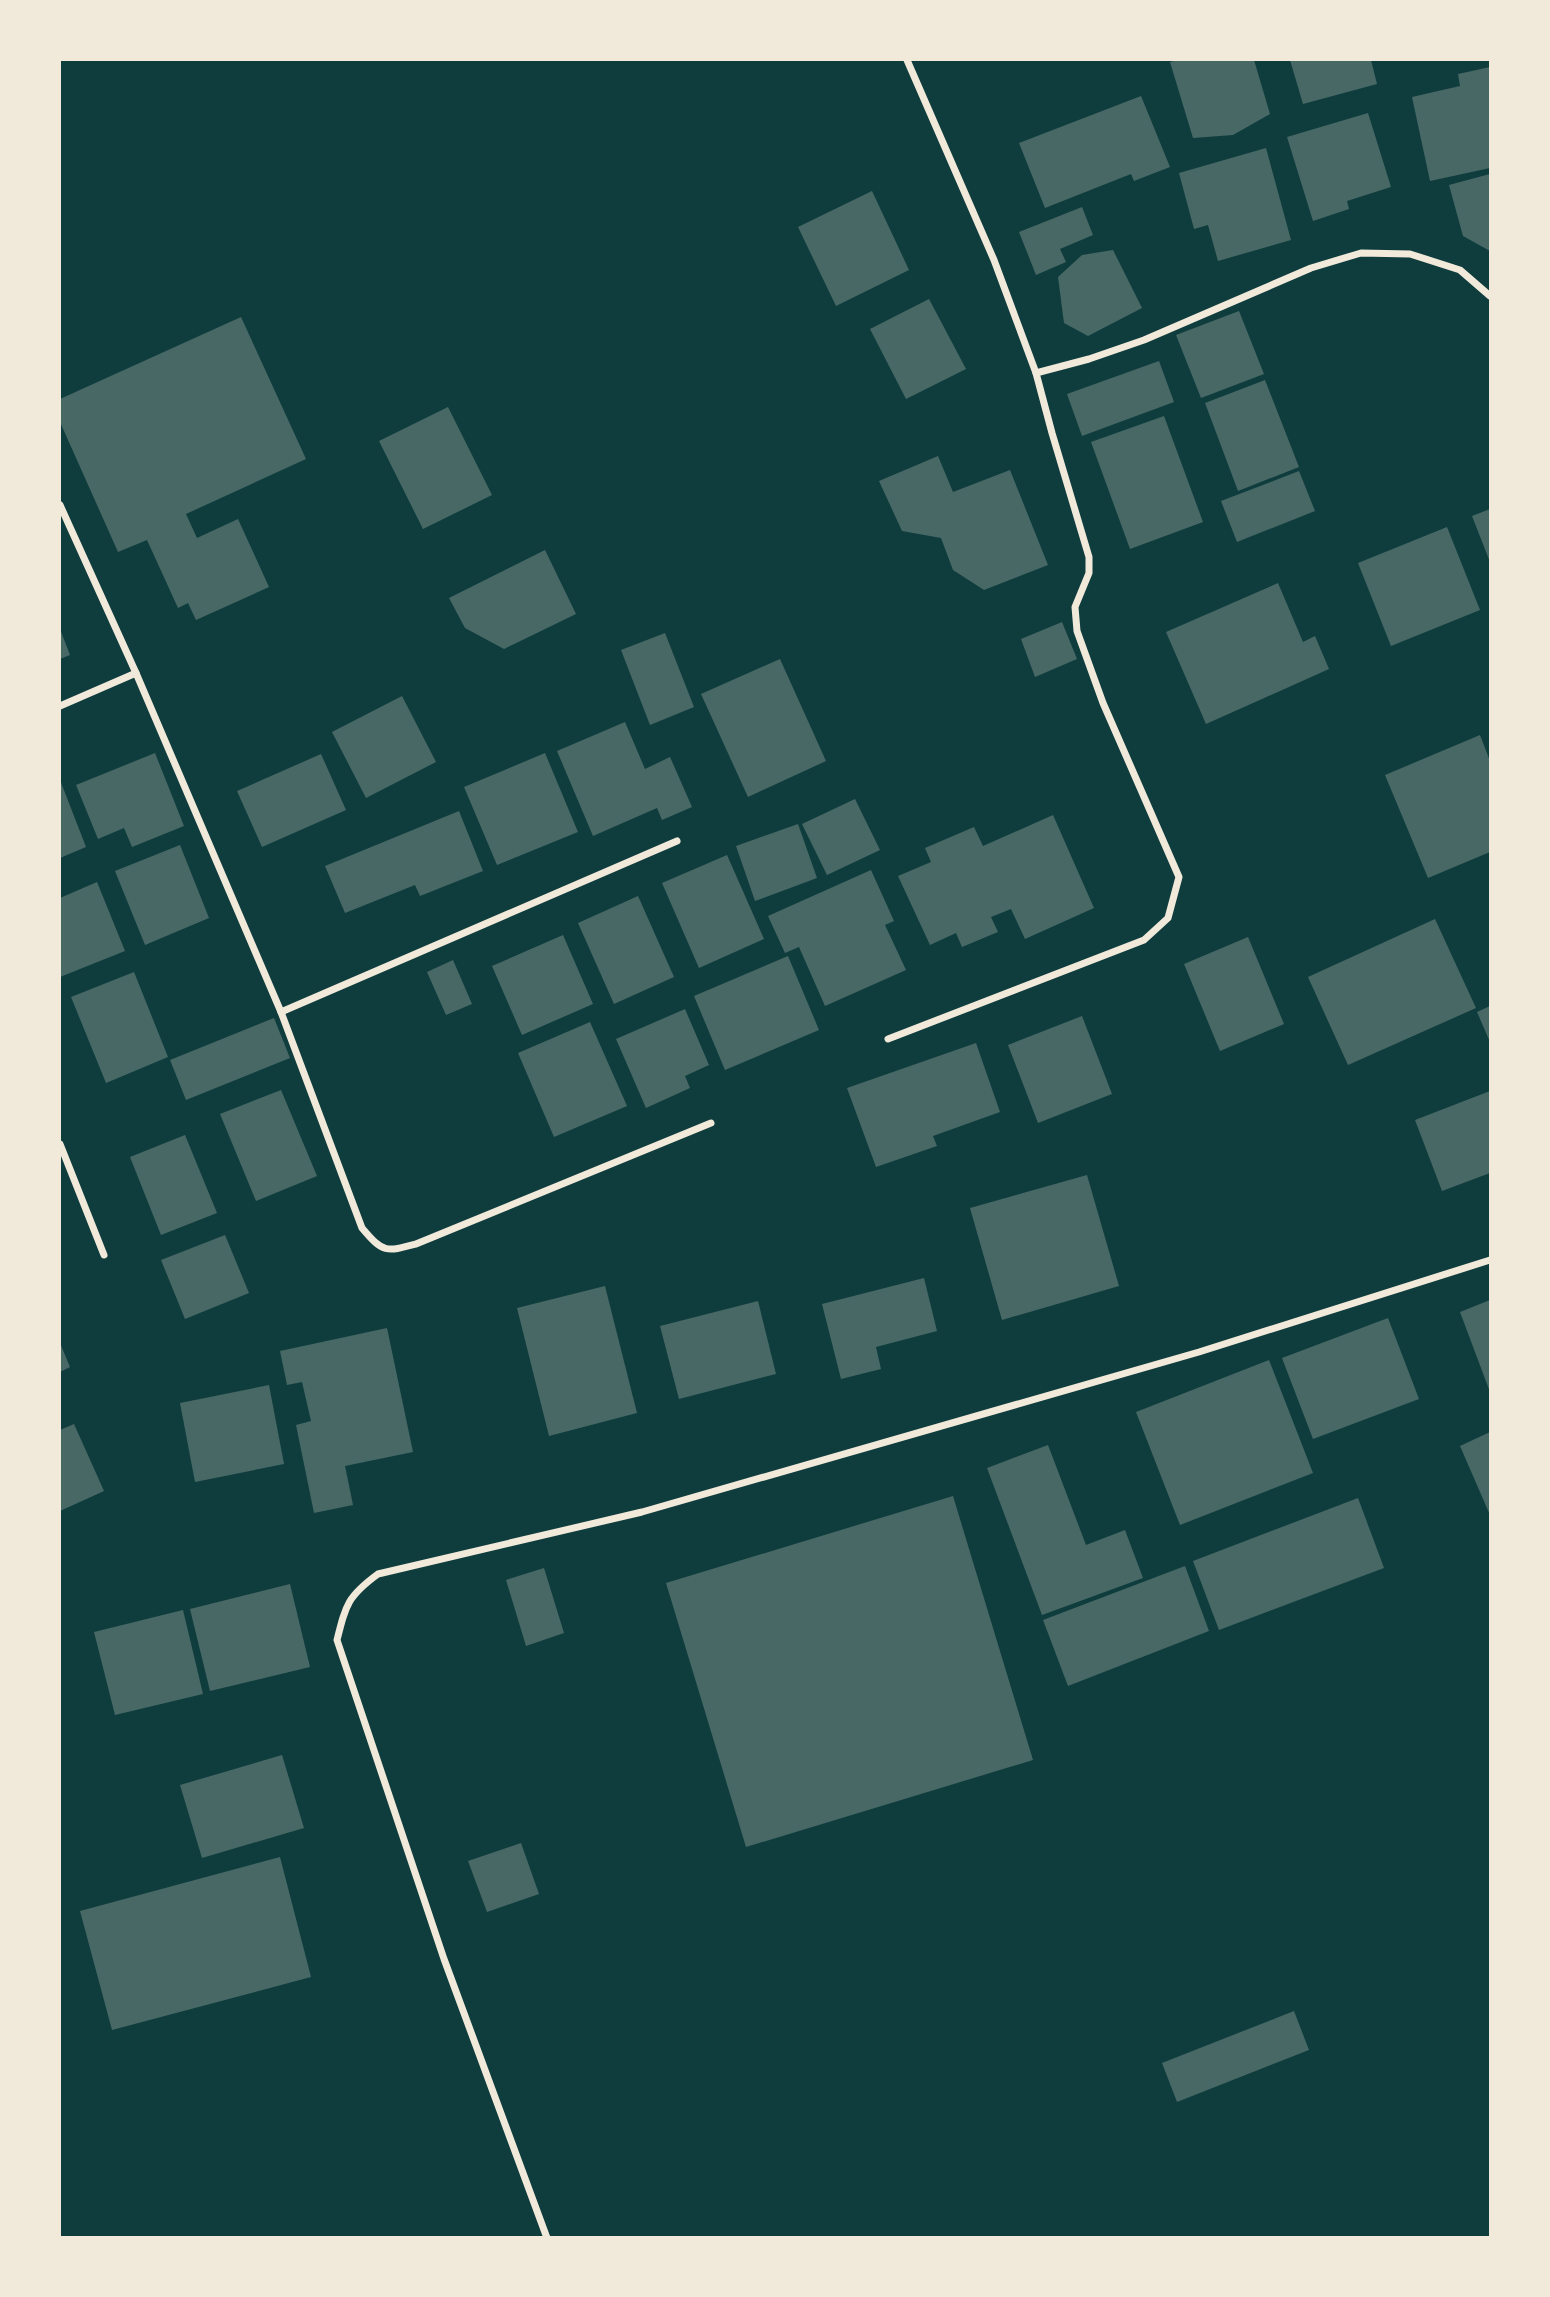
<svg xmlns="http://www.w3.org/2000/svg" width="1550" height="2297" font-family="Manrope,sans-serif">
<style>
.building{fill:#486865}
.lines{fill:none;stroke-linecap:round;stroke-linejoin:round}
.minor{stroke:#f1e9da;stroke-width:7}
</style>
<rect width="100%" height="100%" fill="#0f3d3e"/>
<!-- building -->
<g class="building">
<path d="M1178 60H1254L1270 114 1233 135 1193 138 1170 62Z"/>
<path d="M1290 60H1371L1377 84 1303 104Z"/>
<path d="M1490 67V168L1430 181 1412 97 1460 86 1458 74Z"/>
<path d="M1141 96 1170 167 1134 181 1131 174 1045 208 1019 143Z"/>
<path d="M1368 113 1391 187 1347 201 1349 209 1313 221 1287 137Z"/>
<path d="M1266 148 1291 240 1218 261 1208 225 1194 229 1179 173Z"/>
<path d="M1490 174V251L1463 236 1449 185Z"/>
<path d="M872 191 909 270 836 306 798 227Z"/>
<path d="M1082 207 1093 235 1060 249 1066 262 1036 275 1019 232Z"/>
<path d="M1113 250 1142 308 1088 336 1064 323 1058 277 1082 255Z"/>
<path d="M929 299 966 369 906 399 870 329Z"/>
<path d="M1239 311 1264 374 1201 398 1176 335Z"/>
<path d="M241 317 306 459 186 514 197 538 238 519 269 587 196 620 188 603 178 608 147 540 118 552 60 422V399Z"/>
<path d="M1159 361 1174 402 1082 436 1067 394Z"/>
<path d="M1265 380 1299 467 1238 491 1205 403Z"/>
<path d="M448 407 492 495 423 529 379 441Z"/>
<path d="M1164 416 1203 522 1130 549 1091 442Z"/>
<path d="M938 456 953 492 1010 470 1048 565 984 590 953 570 941 538 902 531 879 481Z"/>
<path d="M1299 471 1315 511 1237 542 1221 501Z"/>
<path d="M1490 509V562L1472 516Z"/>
<path d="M1447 527 1480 610 1391 646 1358 563Z"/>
<path d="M545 550 576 614 504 649 465 628 449 598Z"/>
<path d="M1278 583 1303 642 1315 636 1329 669 1206 724 1166 632Z"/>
<path d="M1062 622 1077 659 1035 677 1021 639Z"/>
<path d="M60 629 70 655 60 659Z"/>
<path d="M665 633 694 707 650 725 621 650Z"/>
<path d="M780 659 826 761 748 797 701 694Z"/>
<path d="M402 696 436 762 366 798 332 732Z"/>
<path d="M625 722 645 769 670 757 692 807 662 820 657 808 593 836 557 751Z"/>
<path d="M1480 735 1490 761V852L1428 878 1385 775Z"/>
<path d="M155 753 184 826 132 847 124 828 98 839 76 785Z"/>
<path d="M545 753 578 832 497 865 464 787Z"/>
<path d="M321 754 346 810 262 847 237 791Z"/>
<path d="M60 780 86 847 60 858Z"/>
<path d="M855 799 880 850 827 875 802 824Z"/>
<path d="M459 811 483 871 420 896 415 885 345 913 325 866Z"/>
<path d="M1053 815 1094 908 1025 939 1011 909 991 917 998 932 962 947 956 933 930 945 898 876 931 862 925 848 974 827 983 846Z"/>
<path d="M798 824 817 878 755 901 736 846Z"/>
<path d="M180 845 209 918 145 945 115 871Z"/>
<path d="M727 855 764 939 699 968 662 883Z"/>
<path d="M871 870 894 921 885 925 906 970 825 1006 799 947 785 953 768 916Z"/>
<path d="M97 882 125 951 60 977V898Z"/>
<path d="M638 896 674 977 614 1004 578 923Z"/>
<path d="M1435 919 1476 1008 1348 1065 1308 977Z"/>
<path d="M563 935 593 1004 522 1035 492 966Z"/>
<path d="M1248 937 1284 1024 1220 1051 1184 964Z"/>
<path d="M788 956 819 1030 725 1070 694 996Z"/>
<path d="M453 960 472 1004 446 1015 427 972Z"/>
<path d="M134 972 168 1057 106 1083 71 997Z"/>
<path d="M1490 1006V1042L1477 1012Z"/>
<path d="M685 1009 709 1065 685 1076 690 1088 646 1108 616 1039Z"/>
<path d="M1082 1016 1112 1094 1038 1123 1008 1045Z"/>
<path d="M274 1018 290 1058 186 1100 170 1060Z"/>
<path d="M590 1022 627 1106 554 1137 518 1053Z"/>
<path d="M976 1043 1000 1112 933 1136 937 1146 876 1167 847 1088Z"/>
<path d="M281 1090 317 1176 256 1201 220 1114Z"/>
<path d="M1490 1091V1173L1442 1191 1415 1120Z"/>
<path d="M185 1135 217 1213 161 1235 130 1157Z"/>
<path d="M1087 1175 1119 1286 1002 1320 970 1208Z"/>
<path d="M225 1235 249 1293 185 1319 161 1260Z"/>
<path d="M924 1278 937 1331 876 1347 881 1369 841 1379 822 1304Z"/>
<path d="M605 1286 637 1413 549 1436 517 1308Z"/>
<path d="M1490 1300V1392L1460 1312Z"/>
<path d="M758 1301 776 1374 679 1399 660 1326Z"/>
<path d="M1388 1318 1419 1399 1313 1439 1282 1358Z"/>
<path d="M387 1328 413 1452 345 1466 353 1505 314 1513 296 1425 311 1421 302 1382 287 1385 280 1351Z"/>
<path d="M60 1343 70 1367 60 1372Z"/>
<path d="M1269 1360 1313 1473 1180 1525 1136 1412Z"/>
<path d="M269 1385 284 1464 195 1482 180 1403Z"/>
<path d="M74 1424 104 1491 60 1511V1430Z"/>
<path d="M1490 1432V1515L1460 1446Z"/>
<path d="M1048 1445 1086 1545 1125 1530 1143 1578 1042 1615 987 1468Z"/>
<path d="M953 1496 1033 1760 746 1847 666 1583Z"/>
<path d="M1358 1498 1384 1568 1219 1630 1193 1561Z"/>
<path d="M1185 1566 1209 1631 1068 1686 1043 1620Z"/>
<path d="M544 1568 564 1633 526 1646 506 1580Z"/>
<path d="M290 1584 310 1667 210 1691 190 1609Z"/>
<path d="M183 1610 203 1694 115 1715 94 1632Z"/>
<path d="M282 1755 304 1828 202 1858 180 1785Z"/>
<path d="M521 1843 539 1894 487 1912 468 1861Z"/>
<path d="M280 1857 311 1977 112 2030 80 1911Z"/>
<path d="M1294 2011 1309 2050 1177 2102 1162 2063Z"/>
</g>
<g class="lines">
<!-- minor -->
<g class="minor">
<path d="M907 60 994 260 1036 373 1089 359 1144 340 1311 268 1361 253 1410 254 1460 270 1490 296"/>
<path d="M60 505 136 673 281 1012 362 1228C383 1253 386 1252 416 1244L711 1123"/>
<path d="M60 706 136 673"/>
<path d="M281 1012 677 841"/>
<path d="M888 1039 1144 940 1168 918 1179 877 1103 703 1077 631 1075 607 1089 573V557L1052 433 1036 373"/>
<path d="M60 1144 104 1255"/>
<path d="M547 2238 444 1959 337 1640C346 1604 348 1596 378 1574L642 1512 1199 1352 1490 1260"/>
</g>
</g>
<!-- border -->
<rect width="1550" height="2297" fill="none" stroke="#f1e9da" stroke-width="122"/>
</svg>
